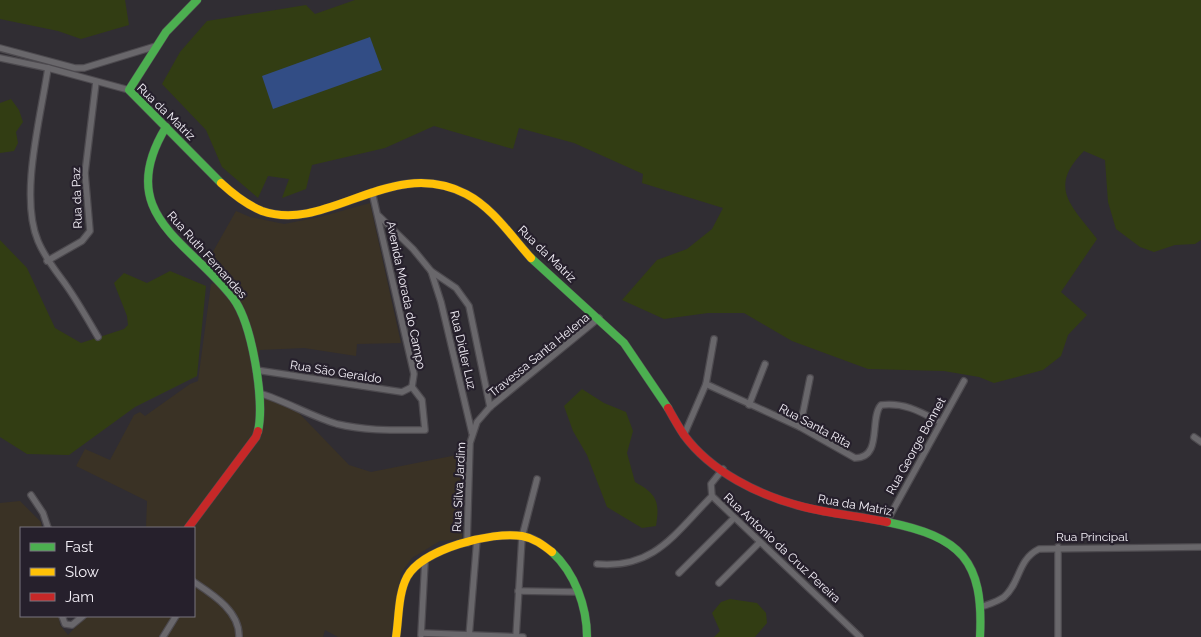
<svg xmlns="http://www.w3.org/2000/svg" width="1201" height="637" font-family="Raleway,sans-serif">
<style>
.industrial{fill:#3a3225}
.green{fill:#323d13}
.water{fill:#324d85}
.lines{fill:none;stroke-linecap:round;stroke-linejoin:round}
.street-casing{stroke:#4d4a4f;stroke-width:8}
.fast-casing{stroke:#4d4a4f;stroke-width:9}
.slow-casing{stroke:#4d4a4f;stroke-width:9}
.jam-casing{stroke:#4d4a4f;stroke-width:9}
.street{stroke:#69676b;stroke-width:5.5}
.fast{stroke:#4caf50;stroke-width:8}
.slow{stroke:#ffc107;stroke-width:8}
.jam{stroke:#c62828;stroke-width:8}
.labels{text-anchor:middle;stroke-width:4.5;stroke-linejoin:round;paint-order:stroke}
.street-label{font-size:12px;fill:#f5f1f9;stroke:#26202c}
</style>
<rect width="100%" height="100%" fill="#302d33"/>
<!-- industrial -->
<path class="industrial" d="M370 203 401 343 357 344 356 356 304 348 259 350V361L263 396 296 410 349 465 371 472 462 454V539L440 541 412 558 401 573 390 637H338L325 630 323 637H0V503L20 501 41 522 42 528H21V616H59L60 625 68 635 86 616H194V528H146L147 501 76 466 85 449 110 460 134 415 140 412 145 416 190 384 198 381 211 284 220 281 221 278 206 264 236 211 250 217 284 224 320 217Z"/>
<!-- green -->
<g class="green">
<path d="M0 0H125L129 25 81 39 58 31 0 19Z"/>
<path d="M355 0H1201V240L1195 244 1175 245 1154 252 1140 247 1116 229 1108 202 1105 160 1084 151C1047 188 1072 206 1097 239L1061 292 1087 315 1068 335 1061 356 1043 370 994 383 979 377 944 371 868 369 792 341 744 313H708L664 319 622 300 657 260 687 249 712 229 723 208 642 183 643 174 574 143 519 128 513 149 434 126 385 148 312 165 306 189 282 198 289 179 268 176 258 198 222 167 206 130 162 84 180 52 207 21 306 5 315 14Z"/>
<path d="M11 99 19 110 23 122 16 132 18 143 14 151 0 153V103Z"/>
<path d="M0 240 27 268 55 328 81 343 124 329 128 325 127 316 114 283 124 273 147 283 170 271 206 286 197 376 135 407 69 455 27 454 0 437Z"/>
<path d="M582 389 604 403 626 412 633 431 627 453 635 482C657 494 660 502 656 526L642 528 607 507 587 455 573 431 564 406Z"/>
<path d="M730 599 757 603 766 613 767 623 755 637H714L720 631 712 613 721 602Z"/>
</g>
<!-- water -->
<path class="water" d="M370 37 382 70 273 109 262 76Z"/>
<g class="lines">
<defs>
<g id="street">
<path d="M0 48 75 68H84L156 46"/>
<path d="M0 58 48 68 129 90"/>
<path d="M48 68C41 116 19 196 38 241 45 258 56 271 66 285 78 302 88 320 98 337"/>
<path d="M372 192 414 374 412 387"/>
<path d="M379 216 413 249 431 271 441 302 472 433"/>
<path d="M47 261 82 241 90 231 85 173 96 82"/>
<path d="M431 271 456 288 469 306 490 407"/>
<path d="M256 370 402 392 412 387"/>
<path d="M706 384 800 427 855 458C883 458 869 418 881 405 904 402 921 412 940 422"/>
<path d="M259 393C286 401 310 416 337 424 366 431 396 430 425 430L422 400 412 387"/>
<path d="M749 405 765 364"/>
<path d="M800 427 810 378"/>
<path d="M684 435 706 384 714 339"/>
<path d="M1194 437 1201 442"/>
<path d="M723 469 711 484 712 496 860 637"/>
<path d="M31 495 43 513 48 528"/>
<path d="M887 521 964 381"/>
<path d="M467 543 470 443 477 422 490 407 599 318"/>
<path d="M1058 547V637"/>
<path d="M597 564C655 569 675 533 712 496"/>
<path d="M679 573 734 518"/>
<path d="M194 582C212 594 240 611 239 637"/>
<path d="M719 583 760 542"/>
<path d="M518 591 578 592"/>
<path d="M981 607C989 604 997 602 1004 597 1021 582 1017 560 1039 549L1201 547"/>
<path d="M62 616 65 624 72 625 83 616"/>
<path d="M422 633 523 637"/>
<path d="M421 635 425 561"/>
<path d="M163 637 176 616"/>
<path d="M469 637 477 539"/>
<path d="M516 637 522 537 537 479"/>
</g>
<g id="fast">
<path d="M197 0 166 32 129 90 221 183"/>
<path d="M166 127C113 214 189 241 233 298 252 323 265 401 258 431"/>
<path d="M531 258 624 343 668 408"/>
<path d="M887 522C961 537 984 560 980 637"/>
<path d="M552 552C575 573 587 607 587 637"/>
</g>
<g id="slow">
<path d="M221 183C233 194 247 205 262 211 328 234 391 155 466 194 493 208 511 236 531 258"/>
<path d="M396 637C399 618 398 594 407 577 422 549 492 531 522 536 534 538 543 545 552 552"/>
</g>
<g id="jam">
<path d="M668 408C673 417 678 426 684 435 711 472 760 496 804 507 831 514 859 516 887 522"/>
<path d="M188 528 256 437 258 431"/>
</g>
</defs>
<!-- street casing -->
<use href="#street" class="street-casing"/>
<!-- fast casing -->
<use href="#fast" class="fast-casing"/>
<!-- slow casing -->
<use href="#slow" class="slow-casing"/>
<!-- jam casing -->
<use href="#jam" class="jam-casing"/>
<!-- street -->
<use href="#street" class="street"/>
<!-- fast -->
<use href="#fast" class="fast"/>
<!-- slow -->
<use href="#slow" class="slow"/>
<!-- jam -->
<use href="#jam" class="jam"/>
</g>
<g class="labels">
<!-- street labels -->
<g class="street-label">
<text transform="translate(166 112) rotate(44)" y="4">Rua da Matriz</text>
<text transform="translate(77 198) rotate(-92)" y="4">Rua da Paz</text>
<text transform="translate(547 254) rotate(44)" y="4">Rua da Matriz</text>
<text transform="translate(207 255) rotate(48)" y="4">Rua Ruth Fernandes</text>
<text transform="translate(406 295) rotate(78)" y="4">Avenida Morada do Campo</text>
<text transform="translate(463 350) rotate(77)" y="4">Rua Didler Luz</text>
<text transform="translate(539 355) rotate(-39)" y="4">Travessa Santa Helena</text>
<text transform="translate(336 372) rotate(9)" y="4">Rua São Geraldo</text>
<text transform="translate(815 426) rotate(28)" y="4">Rua Santa Rita</text>
<text transform="translate(916 446) rotate(-61)" y="4">Rua George Bonnet</text>
<text transform="translate(459 487) rotate(-87)" y="4">Rua Silva Jardim</text>
<text transform="translate(855 505) rotate(10)" y="4">Rua da Matriz</text>
<text x="1092" y="541">Rua Principal</text>
<text transform="translate(782 548) rotate(43)" y="4">Rua Antonio da Cruz Pereira</text>
</g>
</g>
<!-- legend -->
<rect x="20" y="527" width="175" height="90" fill="#26202c" stroke="#79747e"/>
<rect x="30" y="543" width="25" height="8" fill="#4caf50" stroke="#79747e"/>
<text x="65" y="552" font-size="15" fill="#f5f1f9">Fast</text>
<rect x="30" y="568" width="25" height="8" fill="#ffc107" stroke="#79747e"/>
<text x="65" y="577" font-size="15" fill="#f5f1f9">Slow</text>
<rect x="30" y="593" width="25" height="8" fill="#c62828" stroke="#79747e"/>
<text x="65" y="602" font-size="15" fill="#f5f1f9">Jam</text>
</svg>
